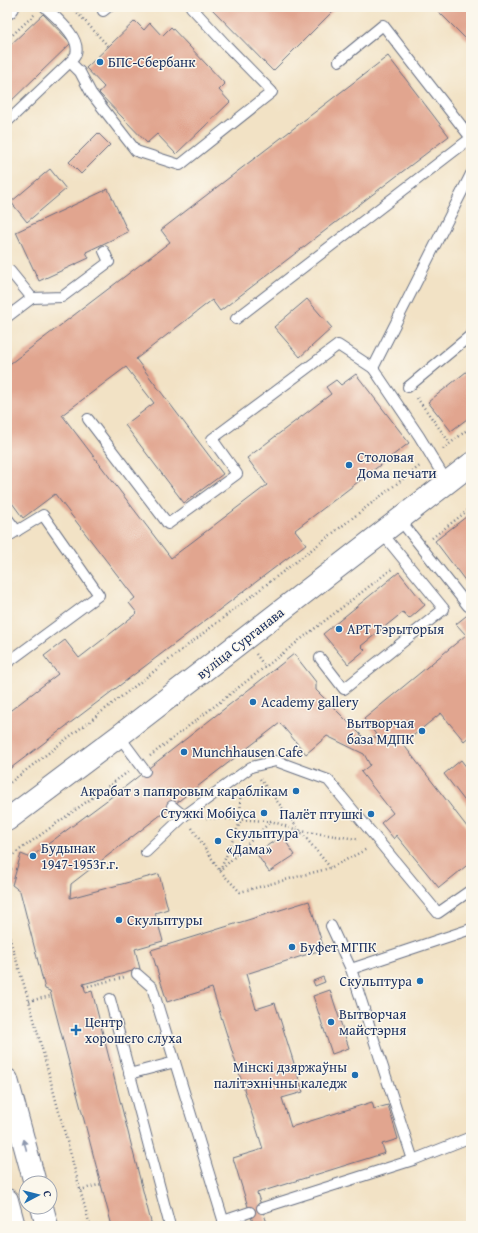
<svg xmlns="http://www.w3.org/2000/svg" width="478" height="1233" font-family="'Gentium Book Plus',serif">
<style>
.building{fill:#e1a58f}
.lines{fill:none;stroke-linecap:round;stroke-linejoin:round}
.lane-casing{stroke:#666e82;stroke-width:12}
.street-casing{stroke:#666e82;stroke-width:22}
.primary-casing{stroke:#666e82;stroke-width:24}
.path{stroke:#666e82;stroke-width:2.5;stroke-dasharray:1 3;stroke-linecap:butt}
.lane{stroke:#fff;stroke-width:10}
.street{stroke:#fff;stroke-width:20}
.primary{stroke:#fff;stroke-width:22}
.oneway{fill:#8d97ae}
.poi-dot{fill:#1f6fb2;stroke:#fbf7ec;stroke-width:1.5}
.labels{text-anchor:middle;stroke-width:3;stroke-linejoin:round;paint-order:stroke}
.poi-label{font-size:14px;fill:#1b2f5e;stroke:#fbf7ec;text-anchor:start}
.street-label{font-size:14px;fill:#1b2f5e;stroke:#fbf7ec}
</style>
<rect width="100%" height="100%" fill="#fbf7ec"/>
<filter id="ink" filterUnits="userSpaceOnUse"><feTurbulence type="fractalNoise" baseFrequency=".025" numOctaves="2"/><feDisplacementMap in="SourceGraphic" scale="8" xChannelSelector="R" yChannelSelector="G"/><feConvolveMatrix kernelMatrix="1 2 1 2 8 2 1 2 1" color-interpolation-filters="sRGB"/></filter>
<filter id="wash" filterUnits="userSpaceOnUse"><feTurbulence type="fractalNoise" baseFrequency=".012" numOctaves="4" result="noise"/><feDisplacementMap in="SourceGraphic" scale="16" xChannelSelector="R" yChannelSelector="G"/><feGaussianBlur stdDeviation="0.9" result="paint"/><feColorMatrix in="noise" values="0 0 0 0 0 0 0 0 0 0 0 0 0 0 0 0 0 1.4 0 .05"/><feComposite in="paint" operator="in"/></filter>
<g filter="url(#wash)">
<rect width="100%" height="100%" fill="#f2e2c5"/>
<g id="blocks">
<!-- building -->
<g class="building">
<path d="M210 7 258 8 337 7 273 71Z"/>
<path d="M434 7H471V44Z"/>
<path d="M43 14 71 43 7 105V48Z"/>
<path d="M135 21 144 30 150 23 162 36 171 27 225 84 219 90 230 102 176 154 157 134 147 143 99 93 104 87 86 68Z"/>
<path d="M388 56 449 136 220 311 212 300 136 359 223 474 184 503 125 425 154 403 126 367 62 415 171 558 267 485 247 458 331 394 326 387 336 380 341 385 356 374 409 443 295 530 306 544 7 771V713L58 674 44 656 65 640 79 658 137 613 129 603 135 598 55 494 23 518 7 496V366L170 242 161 230Z"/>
<path d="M98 133 110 145 81 174 69 162Z"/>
<path d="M50 169 66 189 27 222 11 202Z"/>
<path d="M108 189 128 232 86 252 89 258 39 281 16 232Z"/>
<path d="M307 299 332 328 300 357 274 327Z"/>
<path d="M471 368V416L451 431 428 402Z"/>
<path d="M471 513V586L470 587 435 541Z"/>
<path d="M399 572 425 605 409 619 403 612 361 646 365 650 348 664 323 634Z"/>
<path d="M471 612V735L464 741 441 713 403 744 471 832V862L439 888 396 835 394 839 381 823 393 813 361 772 370 765 364 754 327 736 306 754 280 723 71 884 70 898 159 874 168 909 155 913 163 941 135 949 140 969 83 984 86 993 92 991 152 1226H112L50 991 45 989 20 891 12 885 21 854 31 858 40 850 126 786 294 654 316 682V690L366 740 369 737H376L382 742 364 719 466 635 456 624Z"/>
<path d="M461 760 471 773V809L444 774Z"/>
<path d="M282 836 295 855 269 872 256 853Z"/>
<path d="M309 901 324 949 246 974 256 1009 275 1003 303 1092 282 1098 291 1127 372 1102 374 1109 388 1105 398 1139 382 1144 385 1153 257 1193 268 1226H254L233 1158 263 1149 212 988 167 1002 151 950Z"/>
<path d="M323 977 325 982 315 986 313 981Z"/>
<path d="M330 990 349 1048 332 1054 313 996Z"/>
</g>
</g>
</g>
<g filter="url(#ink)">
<use href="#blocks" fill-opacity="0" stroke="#666e82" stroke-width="1"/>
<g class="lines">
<defs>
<g id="lane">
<path d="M45 7C56 18 81 37 76 54 75 57 72 60 70 62L80 72 91 93 136 151 180 165 272 92 227 46 191 7"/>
<path d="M103 11 108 7"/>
<path d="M339 61 383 25 471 138"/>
<path d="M7 122 70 62"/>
<path d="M7 273 10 271 32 298 7 317"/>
<path d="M32 298 62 297 109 262 104 251"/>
<path d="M236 319 471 138V139"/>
<path d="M408 387 471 335"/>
<path d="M88 419 168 524 237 474 212 439 338 345 373 368"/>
<path d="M447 482 419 436 373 368 471 174"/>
<path d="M7 518 17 531"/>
<path d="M400 520 468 606 471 604"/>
<path d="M7 537 43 515 99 595 7 663"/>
<path d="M320 658 344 689 444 609 382 533"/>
<path d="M119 736 145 771"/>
<path d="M172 806 184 816"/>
<path d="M146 852 184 816 251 767 276 761 328 780 438 913 471 890"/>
<path d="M351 969 471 929"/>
<path d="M137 974 152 987 225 1226"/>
<path d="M110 999 170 1226"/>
<path d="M129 1074 175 1062"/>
<path d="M413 1160 471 1137"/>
<path d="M262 1208 413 1160 351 969 331 926"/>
<path d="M223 1221 250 1212"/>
</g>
<path id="street" d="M7 9 9 7"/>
<g id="primary">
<path d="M7 820 119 736 471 464"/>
<path d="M7 1080 35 1183"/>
<path d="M7 1200 14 1226"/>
<path d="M42 1207 47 1226"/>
</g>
</defs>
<!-- lane casing -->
<use href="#lane" class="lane-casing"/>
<!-- street casing -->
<use href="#street" class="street-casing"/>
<!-- primary casing -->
<use href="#primary" class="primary-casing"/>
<!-- path -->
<g class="path">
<path d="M72 7 108 46"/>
<path d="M7 40 35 14"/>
<path d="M417 398 450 443"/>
<path d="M443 449 471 427"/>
<path d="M432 538 471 508"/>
<path d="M256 654 265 667"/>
<path d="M150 756 393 568"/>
<path d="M260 779 300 831 330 867"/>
<path d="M7 785 421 465"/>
<path d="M240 794 241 820 220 871 271 821"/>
<path d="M206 818 271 821 300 831 357 839"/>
<path d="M192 828 220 871 240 892 330 868 367 849"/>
<path d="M7 859 128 772"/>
<path d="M7 869H16"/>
<path d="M7 930 29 1001 90 1226"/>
<path d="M84 987 125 977"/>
<path d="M29 1001 51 996"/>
<path d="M80 1190 102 1184"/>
</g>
<!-- lane -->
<use href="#lane" class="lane"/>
<!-- street -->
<use href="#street" class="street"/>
<!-- primary -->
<use href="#primary" class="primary"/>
</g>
<!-- one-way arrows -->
<defs><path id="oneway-solid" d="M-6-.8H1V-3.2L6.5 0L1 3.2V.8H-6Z"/></defs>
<use class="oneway" href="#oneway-solid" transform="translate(25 1145) rotate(-105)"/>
</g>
<!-- markers -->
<g class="poi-dot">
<circle cx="100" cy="62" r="4"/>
<circle cx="349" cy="465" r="4"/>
<circle cx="339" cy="629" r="4"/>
<circle cx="253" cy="702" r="4"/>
<circle cx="422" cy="731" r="4"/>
<circle cx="184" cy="752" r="4"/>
<circle cx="296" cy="791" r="4"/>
<circle cx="264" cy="813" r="4"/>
<circle cx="371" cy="814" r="4"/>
<circle cx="218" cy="841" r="4"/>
<circle cx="33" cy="856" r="4"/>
<circle cx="119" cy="920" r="4"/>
<circle cx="292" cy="947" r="4"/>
<circle cx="420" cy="981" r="4"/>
<circle cx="331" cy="1022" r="4"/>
<path d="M74 1024h4v4h4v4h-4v4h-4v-4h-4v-4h4z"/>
<circle cx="355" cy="1075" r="4"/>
</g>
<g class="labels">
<!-- poi labels -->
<g class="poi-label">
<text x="108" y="67">БПС-Сбербанк</text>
<text x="357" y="462">Столовая<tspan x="357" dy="16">Дома печати</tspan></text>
<text x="347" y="634">АРТ Тэрыторыя</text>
<text x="261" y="707">Academy gallery</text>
<text x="414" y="728" text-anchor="end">Вытворчая<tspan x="414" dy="16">база МДПК</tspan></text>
<text x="192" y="757">Munchhausen Cafe</text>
<text x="288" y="796" text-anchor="end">Акрабат з папяровым караблікам</text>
<text x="256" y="818" text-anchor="end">Стужкі Мобіуса</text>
<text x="363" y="819" text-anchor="end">Палёт птушкі</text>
<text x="226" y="838">Скульптура<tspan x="226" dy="16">«Дама»</tspan></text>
<text x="41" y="853">Будынак<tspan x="41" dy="16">1947-1953г.г.</tspan></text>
<text x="127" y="925">Скульптуры</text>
<text x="300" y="952">Буфет МГПК</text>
<text x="412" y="986" text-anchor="end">Скульптура</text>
<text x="339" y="1019">Вытворчая<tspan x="339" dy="16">майстэрня</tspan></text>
<text x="85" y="1027">Центр<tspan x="85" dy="16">хорошего слуха</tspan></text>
<text x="347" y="1072" text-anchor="end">Мінскі дзяржаўны<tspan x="347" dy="16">палітэхнічны каледж</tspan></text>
</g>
<!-- street labels -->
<g class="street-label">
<text transform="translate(240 643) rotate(-38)" y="5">вуліца Сурганава</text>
</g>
</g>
<!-- margin -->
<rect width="478" height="1233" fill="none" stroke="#fbf7ec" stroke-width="24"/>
<!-- north arrow -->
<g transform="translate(38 1195) rotate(83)"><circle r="19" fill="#fbf7ec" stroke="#a1a7b3"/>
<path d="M0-3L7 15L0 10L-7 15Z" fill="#1f6fb2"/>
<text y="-6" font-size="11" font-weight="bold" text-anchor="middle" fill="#1b2f5e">С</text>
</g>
</svg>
